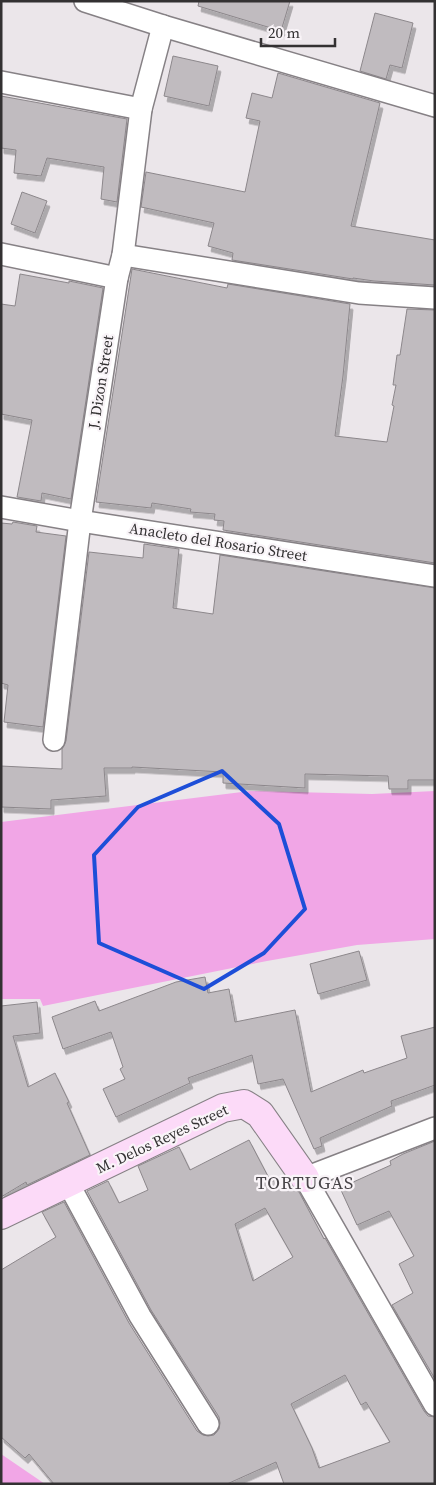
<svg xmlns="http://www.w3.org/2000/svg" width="436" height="1485" font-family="'Source Serif 4',serif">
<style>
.water{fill:#f1a6e6}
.building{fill:#c0bbbf;stroke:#8c878b;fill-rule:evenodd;filter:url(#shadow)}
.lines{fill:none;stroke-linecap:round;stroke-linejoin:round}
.street-casing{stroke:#868185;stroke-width:24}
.secondary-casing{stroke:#868185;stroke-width:30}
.street{stroke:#fff;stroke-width:21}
.secondary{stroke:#fcdaf8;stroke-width:28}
.marked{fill:none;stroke:#1d4ed8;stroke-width:4;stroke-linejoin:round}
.labels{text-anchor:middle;stroke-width:4.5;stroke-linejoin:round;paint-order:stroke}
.street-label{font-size:15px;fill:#333132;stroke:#f9f4f8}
.quarter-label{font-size:18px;letter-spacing:1px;fill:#484448;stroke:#f9f4f8}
</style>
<defs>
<filter id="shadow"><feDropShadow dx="3" dy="5.5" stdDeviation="0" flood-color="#0004"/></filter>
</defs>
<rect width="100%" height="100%" fill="#ebe6ea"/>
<!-- water -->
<g class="water">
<path d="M250 791 372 794 435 791V939L357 945 267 961 43 1006 40 999H1V822Z"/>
<path d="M1 1454 45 1484H1Z"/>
</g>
<!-- building -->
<g class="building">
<path d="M199 1H290L281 31 198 6Z"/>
<path d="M375 13 413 23 402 68 390 65 386 79 360 71Z"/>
<path d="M173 56 218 66 209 106 164 96Z"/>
<path d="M278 73 380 103 351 226 435 240V285L374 281 353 278V279L232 260 233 253 208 246 214 223 141 207 146 172 245 192 260 121 246 118 252 93 272 98Z"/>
<path d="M1 96 127 119 117 202 101 199 104 167 47 158 41 176 14 173 16 150 1 148Z"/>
<path d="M22 192 47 201 35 233 11 224Z"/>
<path d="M132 269 227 288 228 284 350 304 343 376 335 436 387 442 394 406 392 405 396 385H393L397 355H400L407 309 435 310V563L223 530 224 521 214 520 215 514 190 512 191 509 152 503 151 508 96 502Z"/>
<path d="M20 274 69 283V281L103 288 71 499 42 493 41 501 17 497 32 420 1 414V304L15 306Z"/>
<path d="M13 522 37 526 36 532 66 536 43 727 4 722 8 685 1 683V523L12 524Z"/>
<path d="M144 544 179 549 173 608 213 614 220 555 435 588V780H408V789H389L388 776 305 774V788L223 783V772L132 767V768H104L106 796 51 800V809L1 807V766L62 769V749L66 741 89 552 143 558Z"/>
<path d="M359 951 367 980 318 994 310 964Z"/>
<path d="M205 977 208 993 229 989 235 1022 295 1010 311 1092 363 1070 364 1073 407 1058 401 1036 435 1027V1085L391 1101 392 1106 320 1138 322 1146 314 1149 283 1079 258 1084 252 1055 188 1078 190 1083 116 1117 103 1089 125 1079 120 1069 123 1067 111 1032 63 1049 52 1017 95 1001 99 1011 176 982Z"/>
<path d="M37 1002 40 1033 13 1036 28 1087 55 1073 69 1102 67 1103 90 1155 27 1185 26 1182 1 1197V1006Z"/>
<path d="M249 1140 271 1182 284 1176 292 1187 299 1192 324 1239 325 1238 424 1411 428 1416 435 1417V1484H284L276 1462 227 1484H54L29 1454 25 1458 1 1437V1270L56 1237 42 1212 64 1202 129 1323 197 1431 203 1435 208 1436 214 1435 219 1429 220 1423 219 1417 151 1310 87 1191 108 1181 119 1203 148 1190 138 1166 179 1147 190 1170ZM265 1208 293 1257 253 1281 235 1224ZM345 1375 361 1405 366 1402 390 1442 319 1468 312 1448 291 1404Z"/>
<path d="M435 1141V1379L392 1305 413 1293 399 1264 414 1256 389 1211 357 1225 340 1188 391 1165 390 1161 403 1154Z"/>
</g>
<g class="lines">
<defs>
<g id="street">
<path d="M85 1 163 26 435 106"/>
<path d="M1 82 141 109"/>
<path d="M1 254 117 278"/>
<path d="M123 255 359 293 435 298"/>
<path d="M1 507 80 521 435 576"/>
<path d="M54 740 80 521 117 278 123 255 141 109 163 26"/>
<path d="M435 1128 305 1178 435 1405"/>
<path d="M68 1183 140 1316 208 1424"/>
</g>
<path id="secondary" d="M1 1215 223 1108 244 1104 260 1114 305 1178"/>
</defs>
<!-- street casing -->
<use href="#street" class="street-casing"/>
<!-- secondary casing -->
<use href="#secondary" class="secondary-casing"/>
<!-- street -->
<use href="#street" class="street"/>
<!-- secondary -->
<use href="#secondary" class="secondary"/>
</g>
<!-- marked area -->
<path class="marked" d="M222 771 279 824 305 909 264 953 204 989 99 943 94 855 138 807Z"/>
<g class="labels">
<!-- street labels -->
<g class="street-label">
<text transform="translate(101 382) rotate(-81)" y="5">J. Dizon Street</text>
<text transform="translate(218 542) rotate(9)" y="5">Anacleto del Rosario Street</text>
<text transform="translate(162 1139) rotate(-25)" y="5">M. Delos Reyes Street</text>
</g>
<!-- quarter labels -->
<g class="quarter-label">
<text x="305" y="1189">TORTUGAS</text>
</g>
</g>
<!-- border -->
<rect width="436" height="1485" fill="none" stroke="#333132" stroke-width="5"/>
<!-- scale -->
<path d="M261 38v8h74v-8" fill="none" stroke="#333132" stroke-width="2.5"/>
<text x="268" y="38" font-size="15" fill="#333132" stroke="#f9f4f8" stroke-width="4" paint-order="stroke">20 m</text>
</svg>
